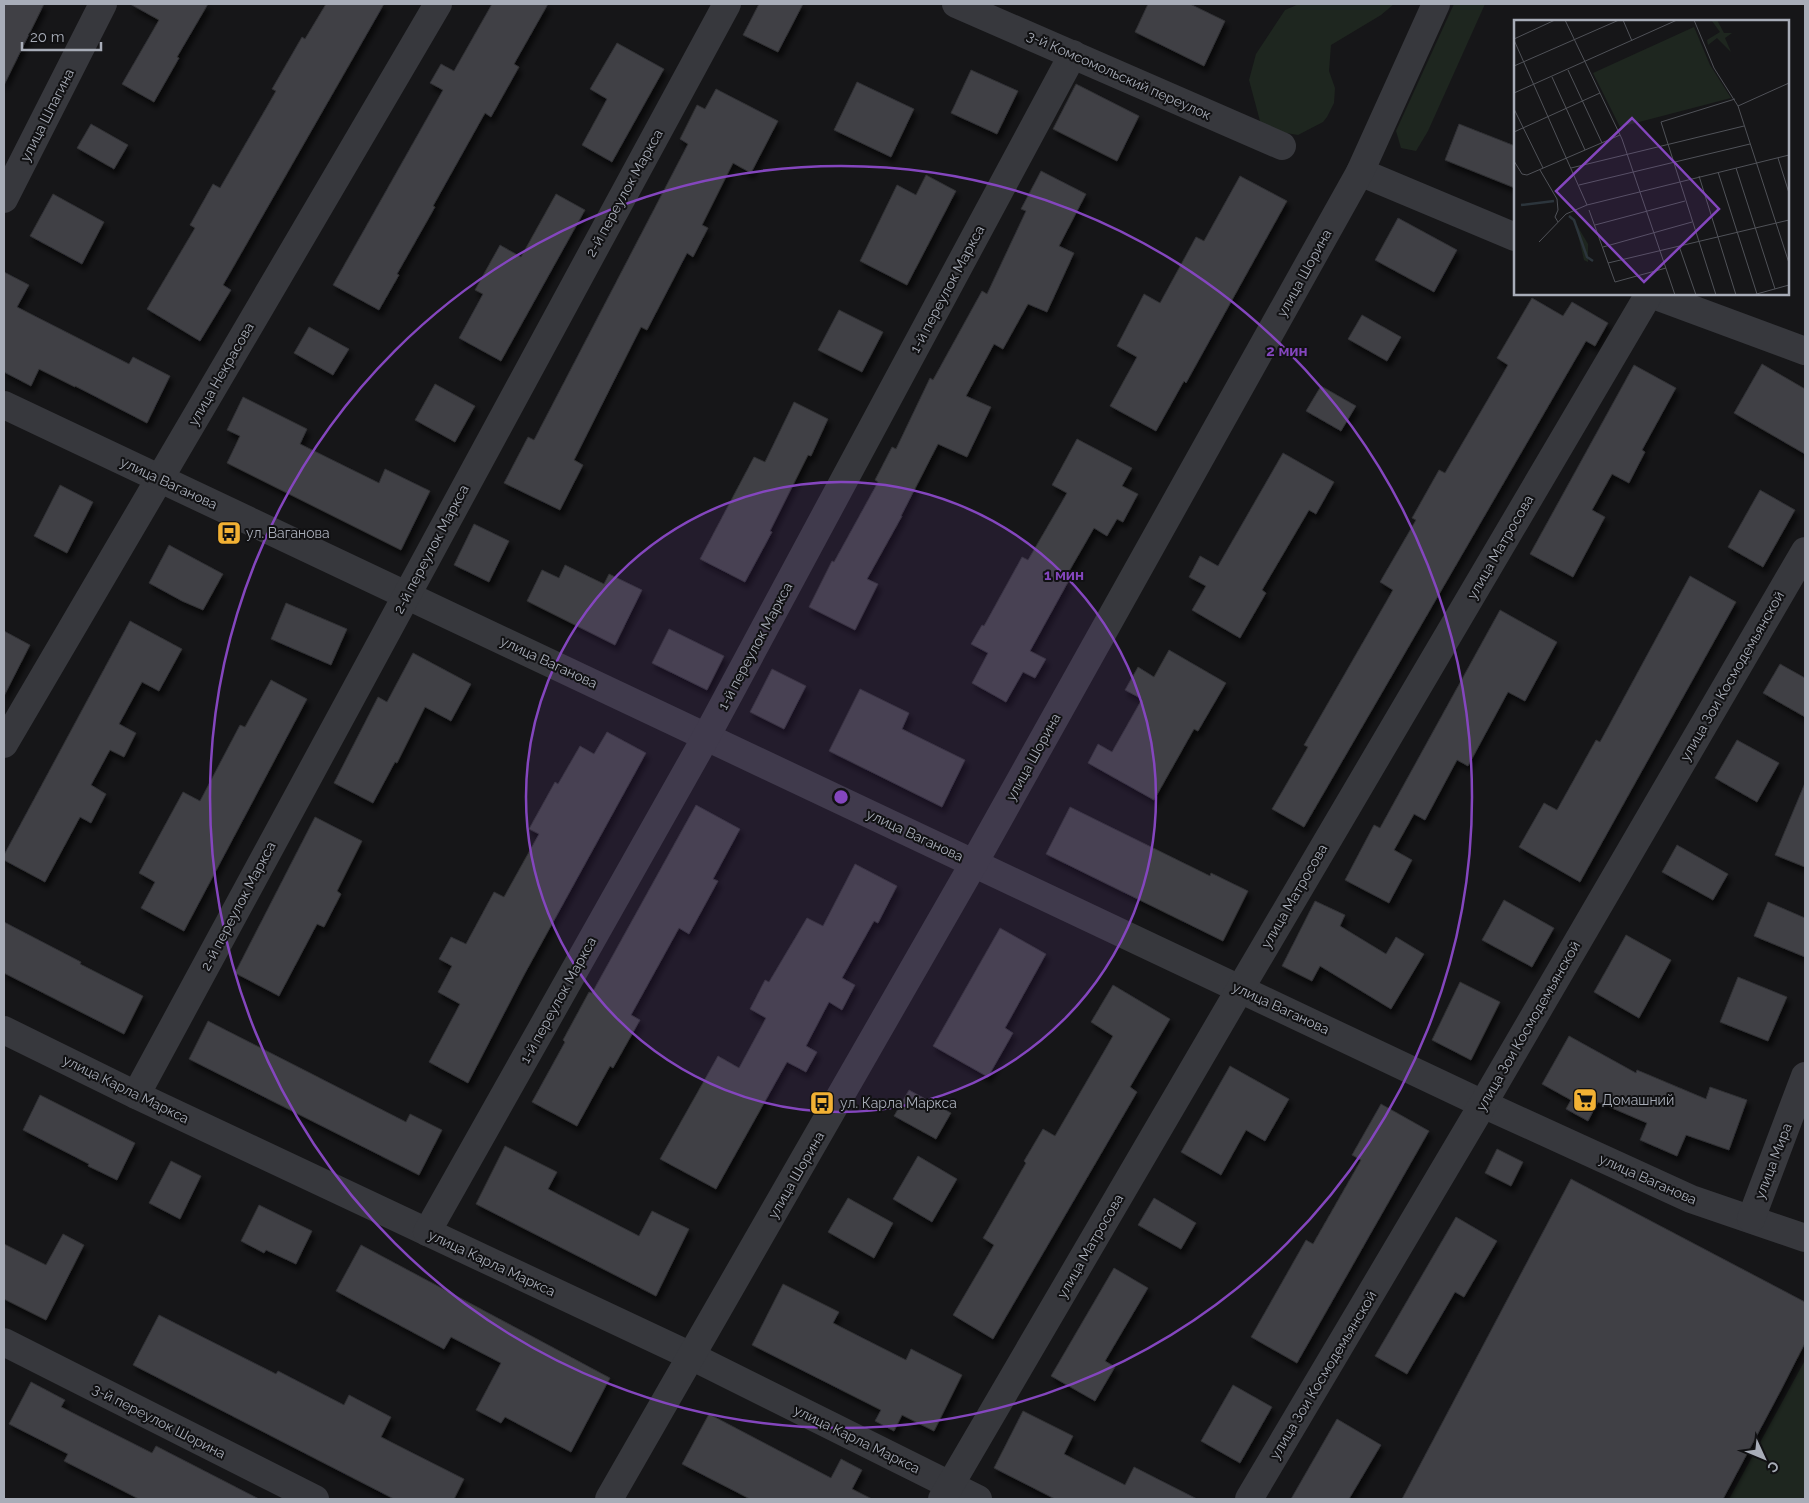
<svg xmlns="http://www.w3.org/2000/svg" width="1809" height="1503" font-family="Raleway,sans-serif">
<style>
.green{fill:#1e261f}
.building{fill:#404145;stroke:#303034;filter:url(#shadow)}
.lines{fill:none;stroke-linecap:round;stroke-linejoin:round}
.minor{stroke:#37383d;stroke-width:28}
.ring{fill:none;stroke:#8446be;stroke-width:2.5}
.labels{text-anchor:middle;stroke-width:4;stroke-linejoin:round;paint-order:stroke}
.street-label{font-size:14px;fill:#a8adb8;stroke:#111113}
.poi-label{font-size:14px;fill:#a8adb8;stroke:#111113;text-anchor:start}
.inset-river{fill:none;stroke:#2c353c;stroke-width:2.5}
.inset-road{fill:none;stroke:#505258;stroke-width:1}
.view{fill:#8446be;fill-opacity:0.15;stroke:#8446be;stroke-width:2.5}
.inset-edge{fill:none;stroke:#a8adb8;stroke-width:2.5}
.centre{fill:#8446be;stroke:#111113;stroke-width:2.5}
.ring-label{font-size:15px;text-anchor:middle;font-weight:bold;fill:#8446be;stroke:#111113;stroke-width:4;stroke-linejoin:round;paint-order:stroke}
</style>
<defs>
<filter id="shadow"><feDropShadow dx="3" dy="5.5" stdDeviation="2.5" flood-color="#0009"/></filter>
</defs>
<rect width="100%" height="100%" fill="#161618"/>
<!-- green -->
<g class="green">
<path d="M1299 4H1394L1381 15 1331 45 1329 71 1335 88 1334 103 1327 117 1323 122 1298 135 1269 130 1260 121 1249 80 1256 54 1285 10Z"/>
<path d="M1454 4H1485L1428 131 1416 151 1401 148 1396 131Z"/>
<path d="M1805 1360V1499H1729Z"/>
</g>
<!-- building -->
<g class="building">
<path d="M4 4H44L4 85Z"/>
<path d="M130 4H208L177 57 179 58 154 102 122 84 159 20Z"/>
<path d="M326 4H384L223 285 231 290 200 341 147 309 195 228 190 225 213 184 220 188 276 91 272 89 302 37 305 39Z"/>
<path d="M492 4H548L514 64 519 67 491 117 485 113 433 206 435 207 397 274 399 275 379 310 333 285 443 90 430 83 441 64 454 71Z"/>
<path d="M759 4H803L778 52 743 35Z"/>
<path d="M1148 4H1190L1225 21 1204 66 1135 32Z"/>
<path d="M617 43 664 69 612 162 582 145 607 99 590 89Z"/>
<path d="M971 70 1018 91 997 134 951 113Z"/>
<path d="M857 82 914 109 891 157 834 130Z"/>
<path d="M1076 84 1139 116 1117 161 1053 129Z"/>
<path d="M716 89 778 121 751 173 733 163 702 225 708 228 693 257 687 253 647 330 641 327 574 460 583 465 560 510 504 483 528 437 534 440 688 144 680 139 697 105 705 109Z"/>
<path d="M91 124 128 145 114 169 77 148Z"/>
<path d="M1459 124 1515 146V188L1445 160Z"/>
<path d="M1041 171 1086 194 1059 246 1074 253 1047 312 1028 304 1003 349 994 344 966 396 991 407 967 457 938 444 901 516H902L867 579 878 584 855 630 809 607 832 561 834 562 878 482 875 480 892 447 896 449 930 378 933 380 982 291 987 294 1026 211 1021 209Z"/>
<path d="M926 175 956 191 907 285 860 261 897 185 916 195Z"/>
<path d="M1240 176 1287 201 1186 383 1184 381 1156 431 1110 406 1137 357 1117 346 1144 294 1160 303 1196 237 1204 241Z"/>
<path d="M53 194 104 222 82 264 30 236Z"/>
<path d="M556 194 585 210 501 361 459 338 483 294 475 290 500 245 521 257Z"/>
<path d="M1398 218 1457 250 1434 292 1375 260Z"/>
<path d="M4 272 29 285 17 307 129 364 133 357 170 376 147 423 75 386V387L39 369 31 386 4 372Z"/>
<path d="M1532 298 1563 316 1572 302 1608 323 1595 346 1586 341 1304 827 1272 809 1308 747 1304 745 1393 590 1380 582 1416 520 1412 518 1439 470 1445 473 1508 365 1497 358Z"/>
<path d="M839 310 883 332 862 372 818 350Z"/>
<path d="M1362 315 1401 337 1387 361 1348 339Z"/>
<path d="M309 327 349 349 333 375 294 353Z"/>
<path d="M1762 364 1805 389V454L1734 413Z"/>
<path d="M1634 365 1676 388 1642 450 1645 452 1629 483 1612 474 1592 510 1605 517 1573 577 1530 554Z"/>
<path d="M435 384 475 406 455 442 415 420Z"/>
<path d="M1321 386 1356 406 1341 431 1306 411Z"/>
<path d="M243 397 307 429 300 444 379 483 385 469 430 491 401 550 227 463 240 436 227 430Z"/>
<path d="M794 402 828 419 811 456 808 455 770 531 772 532 745 582 700 559 754 457 765 462Z"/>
<path d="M1077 439 1132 468 1122 486 1138 494 1123 522 1117 519 1107 536 1094 528 1064 580 1068 582 1030 651 1046 659 1035 678 1023 672 1006 702 972 683 988 653 971 644 982 625 984 626 1022 557 1028 560 1067 493 1052 485Z"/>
<path d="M1283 453 1334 482 1316 514 1309 510 1262 590 1266 593 1240 638 1192 610 1206 586 1189 577 1200 556 1218 566Z"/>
<path d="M60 485 93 502 67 553 34 536Z"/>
<path d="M1760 490 1795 510 1763 567 1728 547Z"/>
<path d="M474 524 509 541 489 582 454 565Z"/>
<path d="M169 545 223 574 203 610 182 601 149 583Z"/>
<path d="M565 565 604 584 609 574 642 590 615 645 527 601 542 570 559 578Z"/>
<path d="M1690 576 1736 602 1580 882 1519 847 1544 803 1557 810 1596 740 1600 742Z"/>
<path d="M286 603 347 629 331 665 271 639Z"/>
<path d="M1500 610 1557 642 1525 701 1508 692 1468 766 1457 760 1425 820 1414 814 1394 850 1412 860 1389 903 1345 880 1374 825 1380 828Z"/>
<path d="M130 621 182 649 159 691 142 682 119 724 136 733 124 757 110 750 91 785 106 794 91 823 80 817 45 882 4 860V855Z"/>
<path d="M669 629 724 656 707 690 652 663Z"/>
<path d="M4 631 30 645 4 696Z"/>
<path d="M1169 650 1226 683 1198 731 1194 729 1154 800 1088 763 1098 744 1112 752 1142 699 1125 690 1138 667 1154 677Z"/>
<path d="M413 653 471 684 451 721 425 707 397 763 395 762 373 803 334 783 378 697 387 702Z"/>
<path d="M1780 664 1805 678V717L1763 693Z"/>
<path d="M772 669 806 686 784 729 750 712Z"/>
<path d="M271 680 307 699 184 931 141 908 155 882 139 873 183 792 200 801 240 725 245 727Z"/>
<path d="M860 689 909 713 902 729 965 760 942 807 829 751Z"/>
<path d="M607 732 646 753 524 975 468 1083 429 1062 460 1004 438 992 452 966 439 959 451 937 466 944 494 892 504 897 539 834 529 829 555 782 558 784 580 746 594 754Z"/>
<path d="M1737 740 1779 763 1757 802 1715 778Z"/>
<path d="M1805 783V867L1775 855Z"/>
<path d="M696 805 740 829 713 879 718 881 689 934 679 928 631 1015 640 1020 613 1068 610 1066 577 1126 532 1102 565 1042 563 1040 589 992 592 993Z"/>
<path d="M1070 807 1210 876 1211 873 1248 891 1223 941 1046 854Z"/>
<path d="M315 817 362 841 337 891 341 894 324 927 317 924 279 996 235 973Z"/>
<path d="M1677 845 1728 874 1713 900 1662 872Z"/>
<path d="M855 864 897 886 878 923 874 921 842 978 855 985 842 1010 829 1002 806 1046 817 1052 806 1072 787 1062 716 1189 660 1159 718 1056 739 1068 766 1018 750 1009 765 980 769 982 807 918 823 926Z"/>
<path d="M1504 900 1554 928 1532 967 1482 940Z"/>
<path d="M1315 901 1345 915 1340 926 1386 954 1396 937 1424 954 1391 1009 1320 966 1312 981 1282 966Z"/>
<path d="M1768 902 1805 918V957L1754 936Z"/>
<path d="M4 922 81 962 80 964 143 996 124 1034 4 973Z"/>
<path d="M1000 928 1046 954 1005 1028 1013 1033 988 1077 933 1046Z"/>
<path d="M1626 935 1671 960 1639 1018 1594 992Z"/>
<path d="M1738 977 1787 997 1768 1041 1720 1022Z"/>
<path d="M1460 982 1500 1002 1471 1060 1432 1040Z"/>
<path d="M1113 985 1170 1019 1130 1087 1137 1092 993 1339 953 1315 994 1245 983 1238 1026 1163 1024 1161 1043 1129 1055 1136 1113 1036 1091 1022Z"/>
<path d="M208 1021 406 1122 410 1114 442 1130 419 1175 189 1059Z"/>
<path d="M1569 1036 1636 1073 1637 1070 1706 1099 1710 1087 1747 1100 1729 1150 1686 1135 1677 1156 1640 1140 1647 1123 1598 1102 1588 1121 1566 1109 1571 1100 1542 1084Z"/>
<path d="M1230 1066 1289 1099 1265 1141 1246 1130 1221 1175 1181 1152Z"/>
<path d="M909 1090 951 1113 936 1139 894 1116Z"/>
<path d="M40 1095 135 1143 117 1180 88 1166 89 1164 23 1130Z"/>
<path d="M1381 1104 1429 1131 1297 1363 1251 1337 1306 1240 1313 1244 1361 1160 1352 1155Z"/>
<path d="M505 1146 557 1172 548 1189 639 1236 652 1211 689 1229 656 1296 476 1204Z"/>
<path d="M1497 1149 1523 1162 1511 1186 1485 1173Z"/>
<path d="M918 1156 957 1179 932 1222 893 1199Z"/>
<path d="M171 1161 201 1176 180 1219 149 1203Z"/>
<path d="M1571 1179 1805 1302V1343L1781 1390 1723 1499H1402Z"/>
<path d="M848 1198 893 1223 874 1258 828 1232Z"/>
<path d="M1154 1198 1196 1223 1181 1249 1138 1225Z"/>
<path d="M259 1205 312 1231 296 1264 266 1250 264 1253 241 1241Z"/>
<path d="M1456 1217 1497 1241 1464 1297 1455 1292 1407 1374 1375 1356Z"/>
<path d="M63 1234 84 1245 46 1320 4 1299V1244L46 1265Z"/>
<path d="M361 1245 610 1378 571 1452 505 1417 501 1423 476 1410 501 1363 451 1337 444 1349 336 1291Z"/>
<path d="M1114 1268 1148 1288 1105 1361 1115 1367 1095 1401 1051 1376Z"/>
<path d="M783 1284 839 1312 833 1323 906 1360 911 1349 962 1375 934 1431 902 1415 894 1431 875 1421 881 1410 752 1345Z"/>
<path d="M159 1315 276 1374 278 1371 344 1405 349 1395 391 1417 381 1437 464 1479 454 1499H394L133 1365Z"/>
<path d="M31 1382 65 1400 61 1407 152 1453 156 1446 259 1499H139L64 1461 68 1454 9 1424Z"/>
<path d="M1233 1385 1272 1407 1240 1463 1201 1441Z"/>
<path d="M1023 1411 1073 1436 1064 1454 1125 1485 1134 1467 1197 1499H1055L994 1468Z"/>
<path d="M709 1414 831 1478 841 1459 862 1470 852 1489 872 1499H750L682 1464Z"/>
<path d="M1337 1419 1381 1445 1349 1499H1291Z"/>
</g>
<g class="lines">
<!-- minor -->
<g class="minor">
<path d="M956 4 1282 146"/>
<path d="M1360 172 1515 237"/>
<path d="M4 199 103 4"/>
<path d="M1651 294 1805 351"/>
<path d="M4 405 1483 1104 1691 1199 1805 1238"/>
<path d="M4 744 438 4"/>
<path d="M4 1030 136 1095 691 1356 978 1499"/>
<path d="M136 1095 727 4"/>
<path d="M1751 1219 1805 1076"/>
<path d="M427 1232 706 737 1073 54"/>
<path d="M4 1342 315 1499"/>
<path d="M609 1499 974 863 1360 172 1436 4"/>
<path d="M942 1499 1240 989 1649 294"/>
<path d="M1249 1499 1483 1104 1805 551"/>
</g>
</g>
<!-- distance rings -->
<circle cx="841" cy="797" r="315" fill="#8446be" fill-opacity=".12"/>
<g class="ring">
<circle cx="841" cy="797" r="315"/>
<circle cx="841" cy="797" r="631"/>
</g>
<!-- icons -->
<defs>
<symbol id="bus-square" viewBox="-11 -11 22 22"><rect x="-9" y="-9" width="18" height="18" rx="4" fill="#f2b134" stroke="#111113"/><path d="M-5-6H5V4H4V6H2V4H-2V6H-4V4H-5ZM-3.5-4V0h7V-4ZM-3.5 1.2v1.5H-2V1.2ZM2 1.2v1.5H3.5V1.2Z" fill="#111"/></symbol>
<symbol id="supermarket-square" viewBox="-11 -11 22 22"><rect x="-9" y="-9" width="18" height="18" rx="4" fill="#f2b134" stroke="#111113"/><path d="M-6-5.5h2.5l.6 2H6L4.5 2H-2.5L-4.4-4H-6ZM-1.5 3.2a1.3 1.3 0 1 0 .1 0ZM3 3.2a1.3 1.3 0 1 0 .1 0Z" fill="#111"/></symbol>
</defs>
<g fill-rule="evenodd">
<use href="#bus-square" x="215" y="519" width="28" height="28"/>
<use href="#supermarket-square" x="1571" y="1086" width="28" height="28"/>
<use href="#bus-square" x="808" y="1089" width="28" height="28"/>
</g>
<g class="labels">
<!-- street labels -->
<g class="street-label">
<text transform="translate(1119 75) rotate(24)" y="5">3-й Комсомольский переулок</text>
<text transform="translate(47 115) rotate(-63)" y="5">улица Шпагина</text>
<text transform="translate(624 193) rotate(-61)" y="5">2-й переулок Маркса</text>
<text transform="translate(1304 273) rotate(-61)" y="5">улица Шорина</text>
<text transform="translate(947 289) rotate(-62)" y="5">1-й переулок Маркса</text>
<text transform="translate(221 374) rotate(-60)" y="5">улица Некрасова</text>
<text transform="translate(169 483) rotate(25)" y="5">улица Ваганова</text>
<text transform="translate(1500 547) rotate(-60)" y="5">улица Матросова</text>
<text transform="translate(431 549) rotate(-62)" y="5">2-й переулок Маркса</text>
<text transform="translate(755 646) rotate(-62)" y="5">1-й переулок Маркса</text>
<text transform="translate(549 662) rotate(25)" y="5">улица Ваганова</text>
<text transform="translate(1732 676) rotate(-60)" y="5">улица Зои Космодемьянской</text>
<text transform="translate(1033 757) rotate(-61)" y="5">улица Шорина</text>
<text transform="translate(915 835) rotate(25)" y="5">улица Ваганова</text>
<text transform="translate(1294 896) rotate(-60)" y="5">улица Матросова</text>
<text transform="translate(238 906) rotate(-62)" y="5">2-й переулок Маркса</text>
<text transform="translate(558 1000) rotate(-61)" y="5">1-й переулок Маркса</text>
<text transform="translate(1281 1008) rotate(25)" y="5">улица Ваганова</text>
<text transform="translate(1528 1026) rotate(-60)" y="5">улица Зои Космодемьянской</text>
<text transform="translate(126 1089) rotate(26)" y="5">улица Карла Маркса</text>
<text transform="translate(1773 1161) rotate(-69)" y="5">улица Мира</text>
<text transform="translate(796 1175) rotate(-60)" y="5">улица Шорина</text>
<text transform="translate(1648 1179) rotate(24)" y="5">улица Ваганова</text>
<text transform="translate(1090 1246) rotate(-60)" y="5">улица Матросова</text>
<text transform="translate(492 1263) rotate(25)" y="5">улица Карла Маркса</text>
<text transform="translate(1323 1375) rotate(-59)" y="5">улица Зои Космодемьянской</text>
<text transform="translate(159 1421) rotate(27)" y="5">3-й переулок Шорина</text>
<text transform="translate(857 1439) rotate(26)" y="5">улица Карла Маркса</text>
</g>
<!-- poi labels -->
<g class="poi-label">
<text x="246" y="538">ул. Ваганова</text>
<text x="1602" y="1105">Домашний</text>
<text x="840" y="1108">ул. Карла Маркса</text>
</g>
</g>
<!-- overview -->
<g transform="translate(1514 20)">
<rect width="275" height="275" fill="#161618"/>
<path d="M203 0 210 13H218L211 18 217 32 203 18 194 25 193 20 206 12 198 1ZM180 7 196 45 217 78 106 107 79 53ZM61 202 74 224V242L70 240Z" fill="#1e261f"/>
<path class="inset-river" d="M7 185 40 181M55 196 60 200 73 237 79 241"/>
<path class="inset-road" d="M51 0 108 119 161 275M109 0 118 21M180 0 200 48 224 86 275 243M0 19 41 0M0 20 73 185M0 46 105 0M54 50 88 123M38 57 71 130M0 73 163 0M224 86 275 63M0 89 29 148M0 112 86 73M264 138 275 173M0 141 8 154 13 155 106 115M57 148 230 106M222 148 261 269M26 150 43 179 44 190 41 197 44 202M204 152 243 274M185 156 222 275M65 165 236 124M75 190 101 262 152 248M81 205 171 181M25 222 52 194 73 185 275 135M165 226 182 275M89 227 178 202M94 243 275 200M202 275 147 102 221 79M239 275 275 265"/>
<path class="view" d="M118 98 205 189 130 262 42 171Z"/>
<rect width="275" height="275" class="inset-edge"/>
</g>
<circle cx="841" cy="797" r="8" class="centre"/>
<g class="ring-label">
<text x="1287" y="356">2 мин</text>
<text x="1064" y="580">1 мин</text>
</g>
<!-- border -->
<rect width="1809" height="1503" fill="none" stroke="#a8adb8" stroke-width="10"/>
<!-- north arrow -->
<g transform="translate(1764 1458) rotate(134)" stroke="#111113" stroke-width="4" paint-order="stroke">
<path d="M0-4L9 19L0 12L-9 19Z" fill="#a8adb8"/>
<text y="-8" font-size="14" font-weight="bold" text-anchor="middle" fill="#a8adb8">С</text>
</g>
<!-- scale -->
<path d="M22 42v8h79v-8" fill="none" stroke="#a8adb8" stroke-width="2.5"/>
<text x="30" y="42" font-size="15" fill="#a8adb8" stroke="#111113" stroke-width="4" paint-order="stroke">20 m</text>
</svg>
